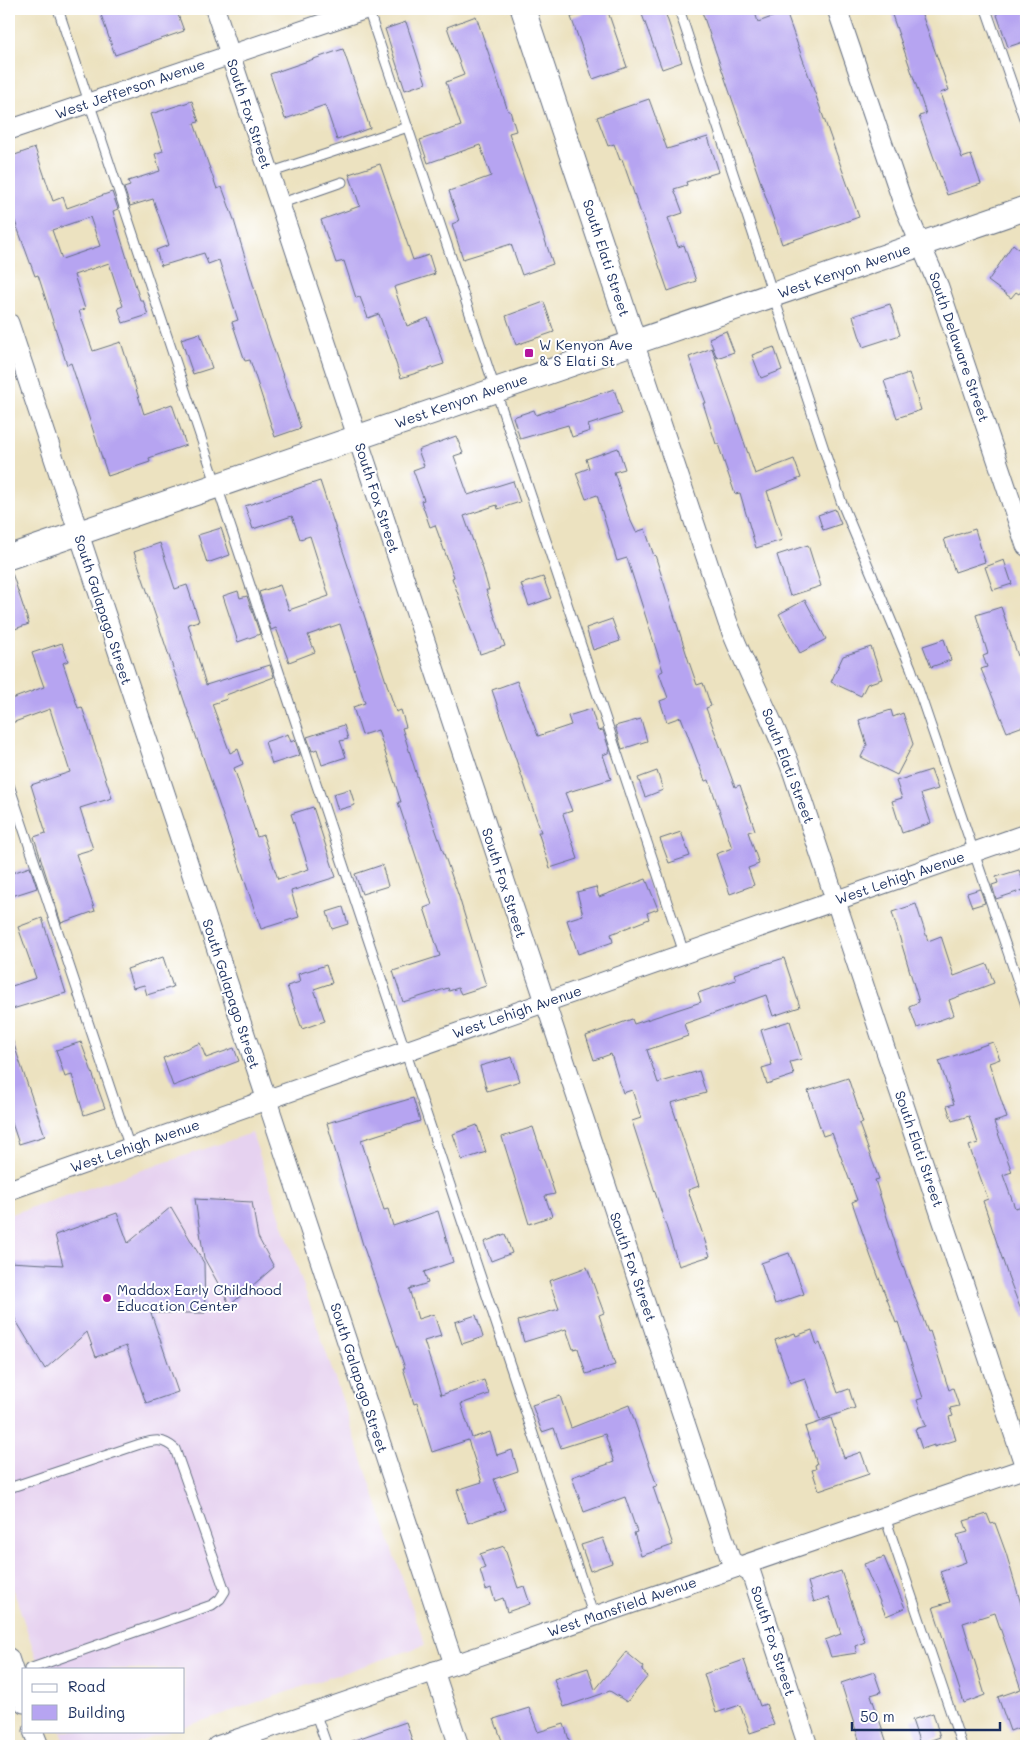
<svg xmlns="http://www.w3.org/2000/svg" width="1035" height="1755" font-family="Mali,sans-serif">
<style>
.built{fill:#e6d2f0}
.building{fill:#b6a4f1;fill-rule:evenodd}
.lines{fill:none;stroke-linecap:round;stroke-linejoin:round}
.service-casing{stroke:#646e80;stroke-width:11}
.minor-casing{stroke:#646e80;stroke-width:21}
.tertiary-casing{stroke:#646e80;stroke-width:26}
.service{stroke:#fff;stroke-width:9}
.minor{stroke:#fff;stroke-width:19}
.tertiary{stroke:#fff;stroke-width:24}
.poi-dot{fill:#b5179e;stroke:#fff;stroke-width:2}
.labels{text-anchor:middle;stroke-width:4;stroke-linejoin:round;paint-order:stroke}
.street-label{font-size:14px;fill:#1b2f5e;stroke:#fff}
.poi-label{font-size:14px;fill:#1b2f5e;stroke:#fff;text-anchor:start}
</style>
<rect width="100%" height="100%" fill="#fff"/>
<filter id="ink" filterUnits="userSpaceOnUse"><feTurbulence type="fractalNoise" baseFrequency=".02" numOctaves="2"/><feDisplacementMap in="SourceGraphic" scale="10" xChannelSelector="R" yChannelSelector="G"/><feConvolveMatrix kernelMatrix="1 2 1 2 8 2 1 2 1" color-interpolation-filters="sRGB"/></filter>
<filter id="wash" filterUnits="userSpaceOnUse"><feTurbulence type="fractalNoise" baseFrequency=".0096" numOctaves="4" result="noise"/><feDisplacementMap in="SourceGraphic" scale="20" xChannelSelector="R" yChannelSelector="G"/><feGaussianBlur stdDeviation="1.12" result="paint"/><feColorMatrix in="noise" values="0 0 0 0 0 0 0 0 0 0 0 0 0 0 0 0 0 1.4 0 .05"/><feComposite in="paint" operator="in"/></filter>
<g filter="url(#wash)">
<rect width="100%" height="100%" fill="#ece2c0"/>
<!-- built -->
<g class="built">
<path d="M252 1133 425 1645 184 1727V1669H40L9 1577V1215Z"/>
<path d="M61 1731H170L126 1746H66Z"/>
</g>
<g id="blocks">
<!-- building -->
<g class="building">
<path d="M99 9H176L184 31 115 55Z"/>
<path d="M596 9H607L627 67 593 79 571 17Z"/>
<path d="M640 9H664L682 62 662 69Z"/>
<path d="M701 9H754L758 22 786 12 859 217 782 244Z"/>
<path d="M900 9H920L949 90 940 93 962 158 971 155 981 184 947 195 919 116 926 114 891 12Z"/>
<path d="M995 9H1026V41L1008 47Z"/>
<path d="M476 16 508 111H510L516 131 509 133 553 264 522 275 511 244 463 259 452 224 459 221 449 191 491 176 480 145 428 163 420 140 461 126 446 82 464 75 447 27Z"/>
<path d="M406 22 426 83 405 90 385 29Z"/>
<path d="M343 49 370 128 337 140 325 105 285 119 270 74Z"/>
<path d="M649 99 667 149 708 137 719 172 686 182 687 185 674 189 683 213 668 218 678 247 684 245 696 281 668 291 622 159 620 160 614 144 608 146 597 117Z"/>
<path d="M192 101 199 122 194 123 217 189 222 187 233 217 263 318 301 428 275 437 250 360 245 361 232 322 238 320 219 260 208 264 204 253 161 266 156 250 169 245 153 199 130 206 124 188 130 186 128 181 160 171 155 154 163 151 151 114Z"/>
<path d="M35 148 53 201 63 197 67 208 112 192 118 209 113 211 117 226 140 300H143L148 315 123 323 118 308 123 306 109 263 74 275 85 309 79 311 93 351 121 342 144 414 172 404 186 445 149 458 150 462 108 476 71 363 67 365 38 275 35 276 9 205V157ZM90 217 100 246 62 259 52 230Z"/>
<path d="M380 164 413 260 429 255 435 274 394 287 407 326 428 318 444 364 401 378 379 314 368 318 360 297 356 298 344 261 336 263 321 220 360 206 349 174Z"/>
<path d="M1013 244 1026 255V285L1019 294 1016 292 1011 298 988 281Z"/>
<path d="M544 302 554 332 516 345 506 316Z"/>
<path d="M890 304 900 335 863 347 853 316Z"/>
<path d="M726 331 734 352 717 358 709 338Z"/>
<path d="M200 333 212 368 193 374 181 339Z"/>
<path d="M774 347 782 370 761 378 752 355Z"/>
<path d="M712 348 755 474 794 459 801 478 767 491 782 540 756 548 740 493 735 494 718 444H716L703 403H706L689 357Z"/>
<path d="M909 373 921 410 897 418 884 381Z"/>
<path d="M614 389 622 414 588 425 590 431 572 437 568 425 520 439 513 417 534 410 536 415Z"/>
<path d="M456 436 463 453 454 456 468 495 513 481 520 502 498 509 497 505 464 516 483 569 489 590H486L505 646 480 654 452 578 454 577 435 525 430 527 421 501 424 500 413 470 424 466 418 450Z"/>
<path d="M618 448 625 469 614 472 629 517 636 532 645 529 654 556 655 555 689 662 697 685 703 683 711 706 706 708 735 787 740 785 755 830 748 832 759 864 748 868 754 885 730 894 716 854 732 848 709 780 705 781 681 717 667 722 660 701 668 698 659 673 663 671 627 558 617 561 597 495 586 499 576 473 589 468 586 459Z"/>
<path d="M320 481 396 712 401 710 406 727 402 728 419 782 459 897 486 986 461 994 458 988 449 991 448 988 403 1002 393 971 440 956 424 908 432 905 398 802H401L378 730 362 735 353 707 365 703 340 624 308 635 315 652 289 662 276 628 271 630 259 592 280 585 289 610 329 596 310 536 300 539 292 516 253 529 245 506Z"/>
<path d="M835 509 841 524 823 530 818 515Z"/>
<path d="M221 528 230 555 207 563 198 535Z"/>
<path d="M975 529 985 562 955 572 944 539Z"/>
<path d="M160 543 175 589 187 585 199 621 188 624 206 685 270 665 274 677 226 695 227 699 212 704 230 753 238 749 243 764 234 768 257 837 263 835 278 879 309 869 291 814 313 807 336 877 291 891 299 917 261 929 134 552Z"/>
<path d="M808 545 821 586 790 596 777 555Z"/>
<path d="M1004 560 1012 584 993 590 985 567Z"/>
<path d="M9 573H12L29 624 9 631Z"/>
<path d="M543 577 551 598 529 606 521 584Z"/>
<path d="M238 591 240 598 247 596 260 634 238 642 223 596Z"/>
<path d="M805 600 826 639 800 653 779 614Z"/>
<path d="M1001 607 1026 679V725L1007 732 981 669 987 667 983 656 988 654 976 615Z"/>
<path d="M612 619 620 641 593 650 586 628Z"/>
<path d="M944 639 951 660 931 667 923 646Z"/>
<path d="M62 643 68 661 63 663 78 708 82 707 112 798 80 808 93 849 76 854 95 911 61 923 34 837 46 833 31 785 70 772 50 709 9 724V700L44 687 32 653Z"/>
<path d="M871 647 882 679 867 684 861 696 831 682 843 656Z"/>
<path d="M517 681 538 736 571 725 568 716 591 709 598 731 603 730 610 752 603 755 611 779 565 793 572 811 563 814 578 859 550 868 538 832H541L492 690Z"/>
<path d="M891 710 893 717 903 713 913 744 897 775 861 757 867 745 859 720Z"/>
<path d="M641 719 647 741 622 749 615 726Z"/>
<path d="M344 725 348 739 340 741 346 757 322 765 317 749 312 751 307 737Z"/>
<path d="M288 734 291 742 295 740 300 755 272 764 265 742Z"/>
<path d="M931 770 938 789 921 794 931 823 902 833 892 801 902 798 896 781Z"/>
<path d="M657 771 663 790 645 797 638 778Z"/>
<path d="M350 789 355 805 338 810 333 794Z"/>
<path d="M681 832 690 856 669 863 660 839Z"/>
<path d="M382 865 388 886 362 894 355 874Z"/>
<path d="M30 867 37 888 9 897V874Z"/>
<path d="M1019 870 1026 889 996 899 992 885 998 883 996 877Z"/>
<path d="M646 879 658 909 647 913 649 919 611 934 613 942 578 954 567 920 583 915 577 892 596 887 599 897Z"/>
<path d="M980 889 985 903 972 907 967 893Z"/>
<path d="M916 904 928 941 941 936 954 976 987 964 994 983 949 1000 954 1015 917 1028 909 1006 919 1002 892 912Z"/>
<path d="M343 907 348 924 332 929 327 912Z"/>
<path d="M42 918 66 993 9 1010V987L36 978 18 927Z"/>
<path d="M163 957 173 987 147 995 144 985 133 988 127 969Z"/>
<path d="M784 958 800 1007 773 1016 766 995 684 1024 688 1036 647 1050 658 1083 699 1071 706 1093 671 1103 699 1186 688 1190 710 1256 679 1266 632 1121 641 1118 632 1090 623 1093 611 1054 594 1060 586 1036 632 1019 634 1024 701 1002 698 993 736 980 734 974Z"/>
<path d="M326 965 332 983 314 989 325 1021 302 1029 287 986 300 982 298 974Z"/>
<path d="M790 1021 802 1059 790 1062 794 1075 767 1084 762 1068 772 1065 761 1030Z"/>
<path d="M11 1036 45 1136 19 1144 9 1114V1037Z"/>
<path d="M81 1042 105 1108 84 1115 72 1075 65 1077 56 1050Z"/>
<path d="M993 1042 1000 1059 989 1063 1007 1118 994 1122 1012 1172 1003 1175 1015 1208 1023 1206 1026 1215V1317L1024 1318 1008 1276 983 1201 988 1199 969 1146 978 1143 969 1116 952 1121 947 1106 954 1104 939 1061Z"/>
<path d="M200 1043 206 1058 234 1048 239 1061 173 1086 163 1058Z"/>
<path d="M512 1057 520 1081 487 1091 480 1066Z"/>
<path d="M848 1078 863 1123 859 1124 879 1179 875 1180 901 1261 928 1332 930 1331 949 1390 953 1388 959 1406 950 1408 953 1416 949 1417 956 1440 934 1447V1445L922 1449 915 1429 926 1426 917 1400 923 1398 898 1322 896 1323 871 1257 852 1202 857 1200 832 1133 823 1136 808 1091Z"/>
<path d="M413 1098 420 1121 361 1140 384 1210 388 1209 393 1226 438 1211 453 1262 424 1272 428 1283 409 1289 418 1319 434 1314 441 1336 424 1341 441 1395 484 1380 489 1394 461 1404 472 1438 490 1432 497 1455 512 1450 518 1471 494 1479 505 1510 468 1523 457 1490 482 1482 468 1440 432 1452 417 1403 414 1404 403 1368H405L363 1245 327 1123Z"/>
<path d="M477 1125 486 1152 462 1160 453 1134Z"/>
<path d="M533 1127 555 1194 545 1196 552 1216 529 1224 502 1137Z"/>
<path d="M195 1199 252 1202 258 1237 274 1267 230 1305 204 1258Z"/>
<path d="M171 1207 204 1263 205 1313H151L178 1392 146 1403 126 1346 96 1357 87 1332 45 1369 9 1309V1292L11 1291 9 1262 63 1265 55 1235 117 1213 128 1243Z"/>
<path d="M505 1234 512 1253 491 1261 484 1242Z"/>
<path d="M789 1253 804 1294 775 1304 761 1263Z"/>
<path d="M587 1267 604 1313 599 1315 615 1365 586 1374 578 1348 573 1349 566 1329 524 1342 518 1321 559 1309 549 1281Z"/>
<path d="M476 1315 483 1337 462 1344 455 1322Z"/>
<path d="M812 1330 817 1345 820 1343 838 1393 849 1389 855 1408 820 1420 805 1378 790 1383 775 1340 795 1333 796 1336Z"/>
<path d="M560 1396 571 1428 629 1405 657 1486 653 1487 673 1545 641 1556 634 1533 637 1532 625 1497 584 1512 572 1477 614 1462 605 1434 561 1448 554 1428 542 1432 532 1405Z"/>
<path d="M831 1418 844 1458 861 1452 869 1474 819 1491 812 1470 816 1469 815 1465 817 1464 805 1427Z"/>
<path d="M987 1514 991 1524 995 1523 1006 1553 1026 1621V1725L1010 1731 998 1697 1021 1689 995 1613 963 1623 985 1695 964 1703 933 1607 950 1602 940 1571 966 1562 957 1535 968 1532 964 1521Z"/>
<path d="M603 1538 612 1563 590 1571 581 1545Z"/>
<path d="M504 1546 518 1588 524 1586 530 1604 507 1612 503 1598 495 1601 491 1588 486 1590 480 1570 485 1568 480 1554Z"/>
<path d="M884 1557 905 1608 886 1616 864 1564Z"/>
<path d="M841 1571 865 1642 855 1646 857 1653 831 1657 825 1640 841 1634 829 1597 814 1602 808 1582Z"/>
<path d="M626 1652 644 1667 642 1671 648 1676 627 1702 610 1691 564 1707 554 1679 588 1668 595 1690Z"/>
<path d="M744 1660 760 1706 766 1704 774 1725 750 1733 740 1705 716 1713 704 1674Z"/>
<path d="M874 1672 881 1692 871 1695 888 1746H861L841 1683Z"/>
<path d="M529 1708 538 1732 564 1724 571 1746H504L494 1719Z"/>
<path d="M933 1713 940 1737 920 1744 912 1720Z"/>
<path d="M406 1722 414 1746H344L343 1744Z"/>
</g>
</g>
</g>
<g filter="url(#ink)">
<use href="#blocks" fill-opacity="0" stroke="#646e80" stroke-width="1"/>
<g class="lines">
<defs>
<g id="service">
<path d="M58 9 594 1617"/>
<path d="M368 9 684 953"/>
<path d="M679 9 841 501 911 668 1026 1005"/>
<path d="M986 9 1026 124"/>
<path d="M269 173 408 127"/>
<path d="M279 204 342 182"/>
<path d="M9 785 130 1148"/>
<path d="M9 1488 140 1444C155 1440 163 1438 175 1449L225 1591 220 1599 212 1605 29 1669"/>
<path d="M885 1517 962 1746"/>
<path d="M315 1712 327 1746"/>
</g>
<g id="minor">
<path d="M215 9 731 1561 751 1573 808 1746"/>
<path d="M837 9 904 206 939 287 1026 546"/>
<path d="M9 130 366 9"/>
<path d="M9 323 454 1664"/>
<path d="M634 342 728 623C748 674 774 721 793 773L1026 1470"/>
<path d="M9 1190 1026 834"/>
<path d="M9 1658 24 1703"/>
<path d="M434 1671 459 1746"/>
<path d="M33 1731 39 1746"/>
<path d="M217 1746 1026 1468"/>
</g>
<g id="tertiary">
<path d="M523 9 634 342"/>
<path d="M9 557 1026 208"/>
</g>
</defs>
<!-- service casing -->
<use href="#service" class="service-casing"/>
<!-- minor casing -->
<use href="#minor" class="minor-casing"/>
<!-- tertiary casing -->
<use href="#tertiary" class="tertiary-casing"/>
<!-- service -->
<use href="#service" class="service"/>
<!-- minor -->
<use href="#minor" class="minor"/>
<!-- tertiary -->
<use href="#tertiary" class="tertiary"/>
</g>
</g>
<!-- markers -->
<g class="poi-dot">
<rect x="524" y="348" width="10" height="10" rx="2.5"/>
<circle cx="107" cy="1298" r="5"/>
</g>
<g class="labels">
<!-- street labels -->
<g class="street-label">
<text transform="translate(130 89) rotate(-19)" y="5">West Jefferson Avenue</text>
<text transform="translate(249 114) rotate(72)" y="5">South Fox Street</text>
<text transform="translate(606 258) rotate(72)" y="5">South Elati Street</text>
<text transform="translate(844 271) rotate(-19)" y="5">West Kenyon Avenue</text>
<text transform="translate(959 347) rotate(71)" y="5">South Delaware Street</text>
<text transform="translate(461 401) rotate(-19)" y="5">West Kenyon Avenue</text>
<text transform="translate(377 498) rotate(72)" y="5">South Fox Street</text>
<text transform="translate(103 610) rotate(72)" y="5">South Galapago Street</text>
<text transform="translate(788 766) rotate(69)" y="5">South Elati Street</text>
<text transform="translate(900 878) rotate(-19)" y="5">West Lehigh Avenue</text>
<text transform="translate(504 883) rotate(72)" y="5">South Fox Street</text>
<text transform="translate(231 994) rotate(72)" y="5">South Galapago Street</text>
<text transform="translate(517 1012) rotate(-19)" y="5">West Lehigh Avenue</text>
<text transform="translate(135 1146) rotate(-19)" y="5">West Lehigh Avenue</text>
<text transform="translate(919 1149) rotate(71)" y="5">South Elati Street</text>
<text transform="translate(633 1267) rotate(71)" y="5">South Fox Street</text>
<text transform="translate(359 1378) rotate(72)" y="5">South Galapago Street</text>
<text transform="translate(622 1607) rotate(-19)" y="5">West Mansfield Avenue</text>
<text transform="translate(773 1641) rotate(72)" y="5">South Fox Street</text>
</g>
<!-- poi labels -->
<g class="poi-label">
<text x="539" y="350">W Kenyon Ave<tspan x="539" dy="16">&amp; S Elati St</tspan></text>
<text x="117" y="1295">Maddox Early Childhood<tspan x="117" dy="16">Education Center</tspan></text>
</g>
</g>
<!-- margin -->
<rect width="1035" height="1755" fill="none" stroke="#fff" stroke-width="30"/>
<!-- legend -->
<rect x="22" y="1668" width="162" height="65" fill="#ffffff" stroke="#a4acbf"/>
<rect x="32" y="1684" width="25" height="8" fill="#ffffff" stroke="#a4acbf"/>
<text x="68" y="1692" font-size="15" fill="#1b2f5e">Road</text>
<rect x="32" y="1705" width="25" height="15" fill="#b6a4f1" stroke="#a4acbf"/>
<text x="68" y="1718" font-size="15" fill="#1b2f5e">Building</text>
<!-- scale -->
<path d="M852 1722v8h148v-8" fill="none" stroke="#1b2f5e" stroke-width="2.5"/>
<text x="860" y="1722" font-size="15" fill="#1b2f5e" stroke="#ffffff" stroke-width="4" paint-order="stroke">50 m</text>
</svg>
